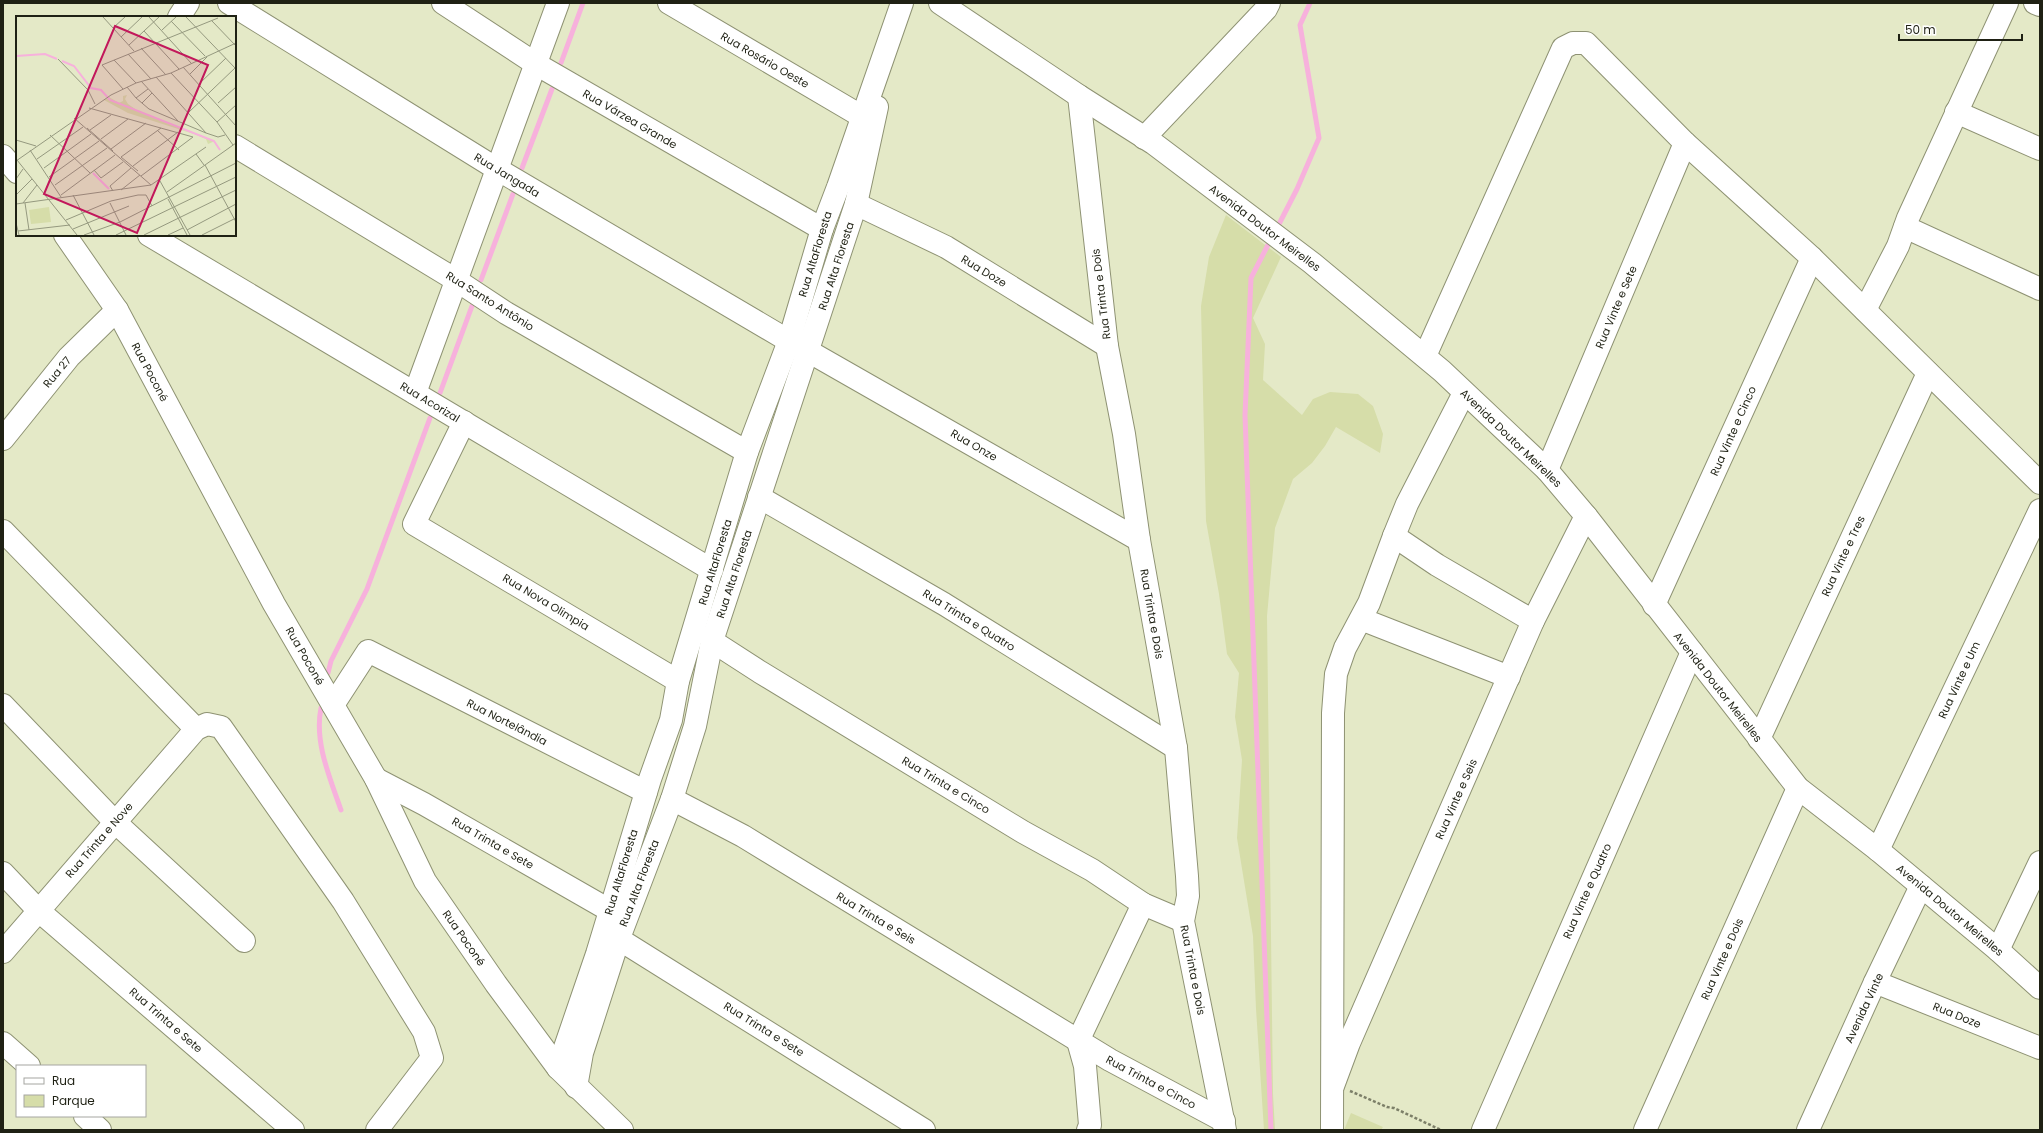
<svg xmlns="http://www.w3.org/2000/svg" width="2043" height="1133" font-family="Poppins,sans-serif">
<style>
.green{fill:#d6dda9}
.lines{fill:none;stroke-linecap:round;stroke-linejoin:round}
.stream{stroke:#f7b1dc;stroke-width:5}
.minor-casing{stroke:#8e9273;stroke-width:24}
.path{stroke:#7c7f68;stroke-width:2.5;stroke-dasharray:3 2;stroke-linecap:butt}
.minor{stroke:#fff;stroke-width:22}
.labels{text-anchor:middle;stroke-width:3.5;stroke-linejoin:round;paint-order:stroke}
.street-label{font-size:11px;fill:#1f2114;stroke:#fff}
.inset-river{fill:none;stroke:#f7b1dc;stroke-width:2}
.inset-road{fill:none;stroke:#95997f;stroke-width:1}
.view{fill:#c2185b;fill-opacity:0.15;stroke:#c2185b;stroke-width:2}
.inset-edge{fill:none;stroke:#1f2114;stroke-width:2}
</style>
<rect width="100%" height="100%" fill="#e4e9c7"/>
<!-- green -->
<g class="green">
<path d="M1226 215 1281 257 1253 318 1265 344 1263 380 1302 415 1313 399 1330 392 1358 394 1373 406 1383 434 1380 453 1336 427 1325 446 1312 463 1293 479 1275 528 1267 616 1273 1094 1275 1130H1264L1256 1009 1253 936 1237 838 1242 760 1235 717 1239 673 1227 654 1219 594 1206 521 1201 306 1209 257Z"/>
<path d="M1351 1113 1383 1127 1381 1130H1344Z"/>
</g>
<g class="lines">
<!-- stream -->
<g class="stream">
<path d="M561 63 583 3"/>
<path d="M522 168 552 89"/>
<path d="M1276 230 1297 189 1319 138 1300 25 1310 3"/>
<path d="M481 280 513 194"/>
<path d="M440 393 472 306"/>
<path d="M328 673 331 661 367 589 430 418"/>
<path d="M321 708C314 742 330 778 341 810"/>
<path d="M1271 1130 1245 415 1251 278 1271 239"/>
</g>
<defs>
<g id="minor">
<path d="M229 3 497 169 789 341"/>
<path d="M443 3 536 64 822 229"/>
<path d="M669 3 861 116"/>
<path d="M940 3 1079 96 1153 143 1312 263 1442 371 1547 470 1586 516 1798 788 1878 850 1998 950 2040 988"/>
<path d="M2035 3 2040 5"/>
<path d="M179 17 188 3"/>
<path d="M1079 96 1107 346 1124 434 1139 540 1176 748 1187 876 1188 896 1183 921 1225 1130"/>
<path d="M1956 112 2040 149"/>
<path d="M1144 138 1266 9 1269 3"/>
<path d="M235 146 456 280 506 313 747 452"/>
<path d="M3 156 17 172"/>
<path d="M856 204 946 247 1107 346"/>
<path d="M1905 227 2040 289"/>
<path d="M65 235 117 310 274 604 376 779 425 881 496 984 558 1068 622 1130"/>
<path d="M149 235 712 570"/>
<path d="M1865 310 1898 246 1908 218 2007 3"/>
<path d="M808 351 1139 540"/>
<path d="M1425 356 1563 48 1573 43H1586L1685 143 1812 258 2040 483"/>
<path d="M415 393 558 3"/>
<path d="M1464 393 1407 504 1394 536 1437 565 1533 621"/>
<path d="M464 422 414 524 678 681"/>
<path d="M3 439 69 357 117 310"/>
<path d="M1547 470 1685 143"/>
<path d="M759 497 944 604 1176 748"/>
<path d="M3 531 196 729"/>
<path d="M1654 605 1812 258"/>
<path d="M1361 619 1509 677"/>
<path d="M712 641 760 672 1023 832 1092 870 1143 904 1183 921"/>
<path d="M3 705 115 822 244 941"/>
<path d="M333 705 368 651 646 792"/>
<path d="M1759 739 1928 373"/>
<path d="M376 779 424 804 609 910"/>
<path d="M672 799 743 836 1110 1060 1224 1121"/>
<path d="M1878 850 2040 510"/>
<path d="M3 873 39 911 293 1130"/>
<path d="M606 931 924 1130"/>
<path d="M1998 950 2040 862"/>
<path d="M3 952 196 729 207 724 221 727 343 901 424 1032 432 1058 377 1130"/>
<path d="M1875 982 2040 1048"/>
<path d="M3 1043 29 1066"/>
<path d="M558 1068 597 954 650 779 671 720 678 681 747 452 789 341 822 229 838 187 902 3"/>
<path d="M1333 1086 1349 1043 1533 621 1586 516"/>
<path d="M576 1087 582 1053 619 938 672 799 695 726 712 641 856 204 877 107"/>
<path d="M85 1116 100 1130"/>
<path d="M1088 1130 1090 1125 1085 1066 1078 1041 1143 904"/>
<path d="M1332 1130 1333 713 1336 674 1345 648 1369 603 1394 536"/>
<path d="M1483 1130 1692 652"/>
<path d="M1645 1130 1798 788"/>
<path d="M1808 1130 1875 982 1921 886"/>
</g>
</defs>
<!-- minor casing -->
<use href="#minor" class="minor-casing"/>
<!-- path -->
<path class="path" d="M1350 1091 1387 1107 1394 1108 1441 1130"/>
<!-- minor -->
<use href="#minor" class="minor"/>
</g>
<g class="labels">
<!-- street labels -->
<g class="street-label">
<text transform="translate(765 60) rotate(30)" y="4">Rua Rosário Oeste</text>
<text transform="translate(630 119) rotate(30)" y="4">Rua Várzea Grande</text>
<text transform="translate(507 175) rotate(31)" y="4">Rua Jangada</text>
<text transform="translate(1265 228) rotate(37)" y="4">Avenida Doutor Meirelles</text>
<text transform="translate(815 254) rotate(-73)" y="4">Rua AltaFloresta</text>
<text transform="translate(836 266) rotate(-72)" y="4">Rua Alta Floresta</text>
<text transform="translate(984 271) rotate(31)" y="4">Rua Doze</text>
<text transform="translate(1101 294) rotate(-97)" y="4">Rua Trinta e Dois</text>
<text transform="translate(490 301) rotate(32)" y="4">Rua Santo Antônio</text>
<text transform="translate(1616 307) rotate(-67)" y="4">Rua Vinte e Sete</text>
<text transform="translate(57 372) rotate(-50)" y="4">Rua 27</text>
<text transform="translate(150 372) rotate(62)" y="4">Rua Poconé</text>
<text transform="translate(430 402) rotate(31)" y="4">Rua Acorizal</text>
<text transform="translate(1733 431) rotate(-66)" y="4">Rua Vinte e Cinco</text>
<text transform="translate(1511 438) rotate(44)" y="4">Avenida Doutor Meirelles</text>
<text transform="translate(974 445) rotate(30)" y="4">Rua Onze</text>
<text transform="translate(1843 556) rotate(-65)" y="4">Rua Vinte e Tres</text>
<text transform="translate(715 562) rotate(-73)" y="4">Rua AltaFloresta</text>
<text transform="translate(734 574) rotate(-72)" y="4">Rua Alta Floresta</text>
<text transform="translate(546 602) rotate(31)" y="4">Rua Nova Olimpia</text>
<text transform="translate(1152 614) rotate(80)" y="4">Rua Trinta e Dois</text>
<text transform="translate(969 620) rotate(32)" y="4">Rua Trinta e Quatro</text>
<text transform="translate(305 656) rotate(60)" y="4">Rua Poconé</text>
<text transform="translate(1959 680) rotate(-65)" y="4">Rua Vinte e Um</text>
<text transform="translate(1718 687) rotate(52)" y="4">Avenida Doutor Meirelles</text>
<text transform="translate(507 722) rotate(27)" y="4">Rua Nortelândia</text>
<text transform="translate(946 785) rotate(31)" y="4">Rua Trinta e Cinco</text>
<text transform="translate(1456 799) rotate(-66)" y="4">Rua Vinte e Seis</text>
<text transform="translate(99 840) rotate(-49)" y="4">Rua Trinta e Nove</text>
<text transform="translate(493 843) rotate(30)" y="4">Rua Trinta e Sete</text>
<text transform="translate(621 872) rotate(-73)" y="4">Rua AltaFloresta</text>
<text transform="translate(639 883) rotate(-69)" y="4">Rua Alta Floresta</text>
<text transform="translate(1587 891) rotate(-66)" y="4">Rua Vinte e Quatro</text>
<text transform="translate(1950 910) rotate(40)" y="4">Avenida Doutor Meirelles</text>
<text transform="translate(876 918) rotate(31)" y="4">Rua Trinta e Seis</text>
<text transform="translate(464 938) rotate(55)" y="4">Rua Poconé</text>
<text transform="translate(1722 959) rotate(-66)" y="4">Rua Vinte e Dois</text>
<text transform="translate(1193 970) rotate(79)" y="4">Rua Trinta e Dois</text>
<text transform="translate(1864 1008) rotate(-65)" y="4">Avenida Vinte</text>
<text transform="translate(1957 1015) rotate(22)" y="4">Rua Doze</text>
<text transform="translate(166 1020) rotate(41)" y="4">Rua Trinta e Sete</text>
<text transform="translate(764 1029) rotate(32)" y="4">Rua Trinta e Sete</text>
<text transform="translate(1151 1082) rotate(28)" y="4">Rua Trinta e Cinco</text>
</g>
</g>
<!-- overview -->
<g transform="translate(16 16)">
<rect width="220" height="220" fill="#e4e9c7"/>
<path d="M111 79 109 83 112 88 122 95 199 125 192 128 190 123 178 118 112 97 88 84 93 81 103 87 107 85V80ZM33 191 35 206 15 208 13 194Z" fill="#d6dda9"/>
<path class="inset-river" d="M0 40 29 38 41 43M46 45 58 50 75 72 85 74 94 84 198 125 204 134M77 157 93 173"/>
<path class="inset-road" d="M87 1 118 35M133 1 175 47M170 1 220 53M155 5 189 40M196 5 220 30M97 12 109 1M146 14 160 1M128 15 163 53M105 21 126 1M113 29 143 1M125 32 150 59M112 38 135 63M42 43 72 74 79 88M98 44 120 67M167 51 220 110M155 57 201 106 217 129M174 58 191 41M140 61 190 117 202 121 209 119M125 65 162 105M183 68 210 42M111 71 120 82 132 73M107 73 86 49 202 2M120 82 133 93 190 117M126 87 136 77M202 87 220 71M73 92 177 121 125 160M173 96 219 52M58 102 135 169M201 106 220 89M71 112 97 135M74 114 95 99M142 115 163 134M34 119 74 157M85 123 112 103M0 124 20 130M95 133 130 107M14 134 45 181M180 138 188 149M105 141 122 155M105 141 145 112M21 143 67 111M1 144 61 219M0 145 95 79 120 67 155 57 220 27M189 149 220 206M117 150 162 116M28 152 75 118M78 154 85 162 107 146M33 161 83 125M0 163 7 153M144 165 174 219M39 169 91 132M105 174 124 159M97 175 94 170 115 152M151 176 220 127M0 179 16 163M45 179 99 139M57 179 78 219M152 183 171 219M7 187 21 169M9 187 13 214M94 187 110 219M0 188 135 169 190 131M50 204 95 185 122 179H130L136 190M0 207 3 219M57 213 113 190M171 214 220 188M2 215 54 209M68 219 104 206 220 147M100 219 220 161M128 219 220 174M152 219 167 212M186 219 220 202"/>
<path class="view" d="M99 10 192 49 121 217 28 178Z"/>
<rect width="220" height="220" class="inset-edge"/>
</g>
<!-- border -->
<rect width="2043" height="1133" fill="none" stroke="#1f2114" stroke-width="8"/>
<!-- legend -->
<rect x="16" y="1065" width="130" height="52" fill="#ffffff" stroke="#a5a6a1"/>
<rect x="24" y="1078" width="20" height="6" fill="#ffffff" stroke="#a5a6a1"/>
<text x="52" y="1085" font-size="12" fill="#1f2114">Rua</text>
<rect x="24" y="1095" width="20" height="12" fill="#d6dda9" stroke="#a5a6a1"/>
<text x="52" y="1105" font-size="12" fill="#1f2114">Parque</text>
<!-- scale -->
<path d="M1899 34v6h123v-6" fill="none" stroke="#1f2114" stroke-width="2"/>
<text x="1905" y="34" font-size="12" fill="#1f2114" stroke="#ffffff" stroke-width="3" paint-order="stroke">50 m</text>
</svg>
